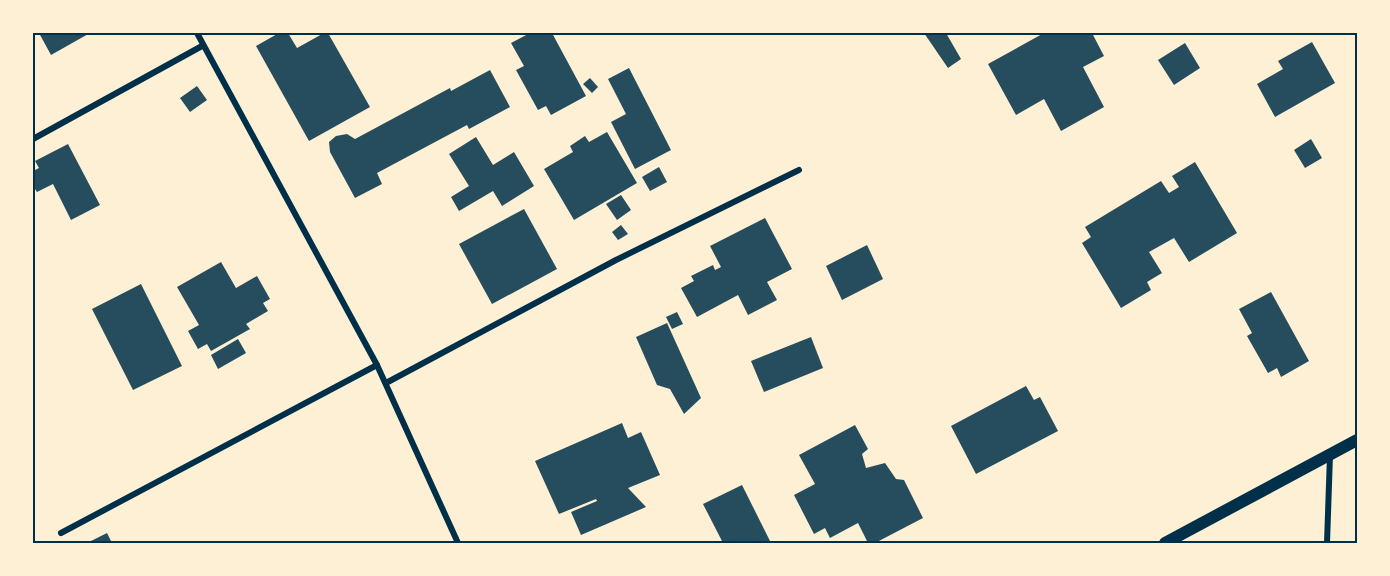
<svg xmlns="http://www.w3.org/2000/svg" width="1390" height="576" font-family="'Open Sans',sans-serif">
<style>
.building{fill:#264d5e}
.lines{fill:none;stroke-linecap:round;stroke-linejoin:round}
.minor{stroke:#003049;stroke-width:6}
.secondary{stroke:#003049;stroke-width:12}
.neatline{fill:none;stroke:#003049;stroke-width:2}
</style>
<rect width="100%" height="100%" fill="#fdf0d5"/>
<!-- building -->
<g class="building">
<path d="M39 33H90L51 55Z"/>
<path d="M279 33H288L297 48 324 33H328L370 107 309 141 256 46Z"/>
<path d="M530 33H552L586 96 551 115 546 106 538 110 516 70 524 66 511 43Z"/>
<path d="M924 33H946L961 59 948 68Z"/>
<path d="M1044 33H1092L1104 56 1083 67 1104 107 1061 131 1044 99 1016 115 988 64Z"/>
<path d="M1312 42 1335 83 1275 117 1257 84 1283 69 1278 61Z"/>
<path d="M1185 43 1200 68 1174 85 1158 60Z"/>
<path d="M629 68 671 150 635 169 611 122 626 114 608 79Z"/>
<path d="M490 70 510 107 469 129 467 125 377 173 382 184 355 198 330 152 329 142 336 136 347 134 355 139 450 88 451 91Z"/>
<path d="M590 78 598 87 592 93 583 84Z"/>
<path d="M197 86 207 100 190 112 180 98Z"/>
<path d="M607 132 637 183 574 220 544 169 573 152 570 146 585 136 589 142Z"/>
<path d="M476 137 493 165 514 152 534 186 502 206 493 191 459 211 451 197 469 186 449 154Z"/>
<path d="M1311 139 1322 158 1305 168 1294 150Z"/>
<path d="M68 144 100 205 71 220 53 184 37 192 33 186V171L39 168 35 161Z"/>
<path d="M1195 162 1237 233 1189 262 1174 238 1149 252 1162 273 1147 282 1151 290 1121 308 1082 243 1091 237 1085 227 1161 181 1169 193 1179 187 1172 176Z"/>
<path d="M659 167 667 182 650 191 642 177Z"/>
<path d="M621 195 631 210 617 220 606 204Z"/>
<path d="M524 209 557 269 492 304 459 244Z"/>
<path d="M765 218 792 269 767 282 777 300 748 315 738 295 697 317 681 288 694 281 691 276 713 265 715 270 721 267 710 246Z"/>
<path d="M621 225 628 234 618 240 612 232Z"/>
<path d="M867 245 883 279 842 300 826 266Z"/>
<path d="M221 262 236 288 257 276 270 299 263 303 268 311 246 324 250 329 211 351 207 344 198 349 188 331 199 325 177 287Z"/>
<path d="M141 284 182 366 133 390 92 309Z"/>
<path d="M1271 292 1309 361 1281 377 1277 368 1268 373 1247 336 1252 333 1239 309Z"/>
<path d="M677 312 683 324 672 329 666 317Z"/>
<path d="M667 323 701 398 684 414 670 389 657 385 636 337Z"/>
<path d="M811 337 823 368 764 392 751 361Z"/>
<path d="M238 339 246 353 218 369 211 355Z"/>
<path d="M1026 386 1034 400 1040 397 1058 431 976 474 951 426Z"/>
<path d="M622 423 628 438 641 432 660 475 628 488 646 507 581 535 571 512 597 501 596 499 559 514 535 461Z"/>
<path d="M855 425 868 449 862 454 866 468 885 463 896 479 904 480 923 518 875 543H868L858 523 830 538 825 528 814 534 794 495 815 484 799 455Z"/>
<path d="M742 485 771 543H723L703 504Z"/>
<path d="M107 533 112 543H87Z"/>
</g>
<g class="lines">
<!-- minor -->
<g class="minor">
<path d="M197 33 377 365 458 543"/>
<path d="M33 139 202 46"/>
<path d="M386 383 616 260 799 170"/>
<path d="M61 533 377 365"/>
<path d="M1327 543 1330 455"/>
</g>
<!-- secondary -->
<path class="secondary" d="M1165 543 1357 440"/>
</g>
<!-- border -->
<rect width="1390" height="576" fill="none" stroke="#fdf0d5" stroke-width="69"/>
<rect x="34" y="34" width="1322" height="508" class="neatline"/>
</svg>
